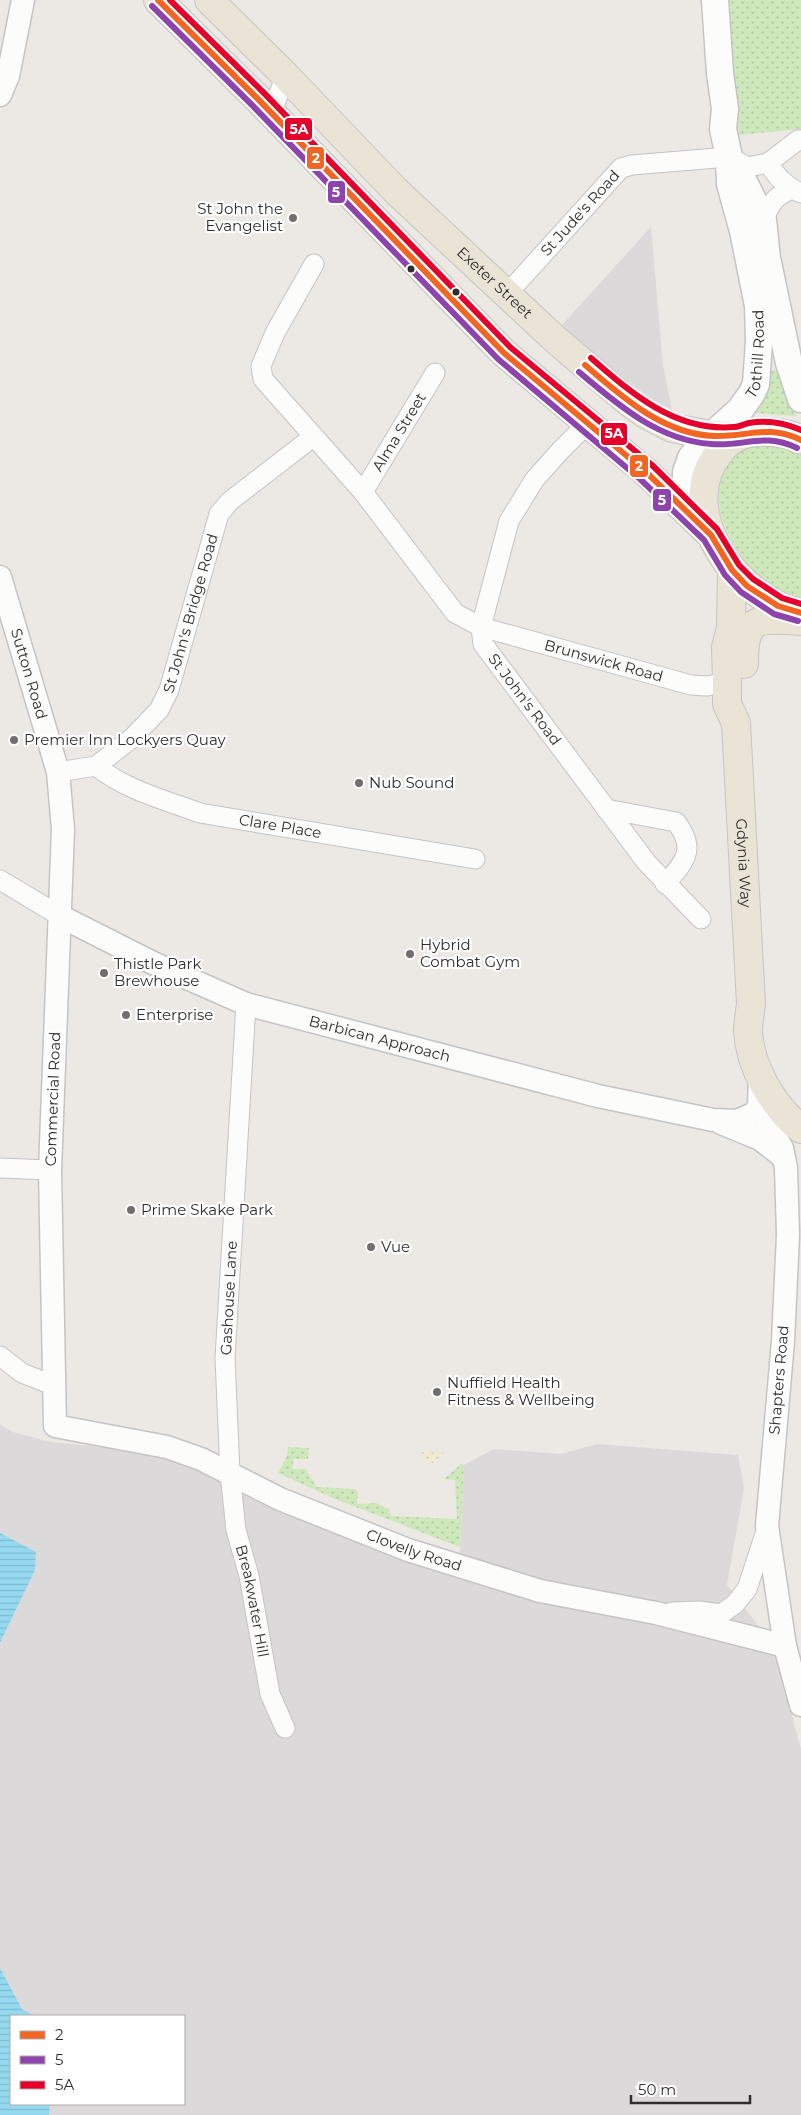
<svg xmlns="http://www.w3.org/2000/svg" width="801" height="2115" font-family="Montserrat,sans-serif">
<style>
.industrial{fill:#dcd9db}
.grass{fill:url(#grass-dots)}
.sand{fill:url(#sand-dots)}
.water{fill:url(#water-rules)}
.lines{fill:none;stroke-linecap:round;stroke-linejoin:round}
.minor-casing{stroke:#c5c4c5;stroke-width:21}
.tertiary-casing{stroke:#c5c4c5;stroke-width:25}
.secondary-casing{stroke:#c5c4c5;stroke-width:29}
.primary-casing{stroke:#c6c5c4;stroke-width:30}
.minor{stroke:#fcfcfb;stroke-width:19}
.tertiary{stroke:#fcfcfb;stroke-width:22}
.secondary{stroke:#fcfcfb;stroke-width:26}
.primary{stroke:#e9e4d5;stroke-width:28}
.bus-1-casing{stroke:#fff;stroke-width:10}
.bus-2-casing{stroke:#fff;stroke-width:10}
.bus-3-casing{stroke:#fff;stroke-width:10}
.bus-1{stroke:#f26522;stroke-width:6}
.bus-2{stroke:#8e44ad;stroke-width:6}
.bus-3{stroke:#e4002b;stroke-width:6}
.poi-dot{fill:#706f6e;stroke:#fff;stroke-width:2}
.bus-dot{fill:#2e2e2e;stroke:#fff;stroke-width:2}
.labels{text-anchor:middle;stroke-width:4.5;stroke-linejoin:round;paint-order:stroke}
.poi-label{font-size:15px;fill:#2e2e2e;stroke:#fff;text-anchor:start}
.street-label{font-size:15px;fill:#2e2e2e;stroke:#fff}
.line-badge{stroke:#fff;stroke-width:2}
.badge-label{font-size:14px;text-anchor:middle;font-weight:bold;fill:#fff}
</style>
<defs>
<pattern id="grass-dots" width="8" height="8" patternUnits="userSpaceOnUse" patternTransform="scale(1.25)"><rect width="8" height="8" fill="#cee8bc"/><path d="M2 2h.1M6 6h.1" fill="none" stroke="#b1c7a2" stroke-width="1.8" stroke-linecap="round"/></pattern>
<pattern id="sand-dots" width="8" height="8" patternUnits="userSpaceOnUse" patternTransform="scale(1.25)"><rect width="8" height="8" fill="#f1ebd2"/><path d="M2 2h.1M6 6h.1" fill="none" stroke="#cfcab5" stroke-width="1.8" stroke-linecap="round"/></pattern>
<pattern id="water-rules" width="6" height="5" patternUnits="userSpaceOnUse" patternTransform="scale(1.25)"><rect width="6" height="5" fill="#94d9f0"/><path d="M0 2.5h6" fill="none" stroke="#80bbce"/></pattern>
</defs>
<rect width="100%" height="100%" fill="#ece8e4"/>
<!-- industrial -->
<g class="industrial">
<path d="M651 227 663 366 672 410 649 398 561 326Z"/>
<path d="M0 1425 13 1432 51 1442 133 1450 212 1466 459 1574 464 1465 494 1449 561 1454 597 1444 738 1455 744 1488 727 1585 781 1655 794 1723 801 1749V2115H49L50 2104H184V2016H35L22 2009 0 1968V1643L35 1570 36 1553 0 1533Z"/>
</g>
<!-- grass -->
<g class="grass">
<path d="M727 0H801V129L739 135Z"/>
<path d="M763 370H780L792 405 797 415 795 416 753 413C764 402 764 385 763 370Z"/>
<path d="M750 442 801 448V601C791 596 778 593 770 586 738 561 703 507 726 467 732 457 741 450 750 442Z"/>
<path d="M288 1447 309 1448 308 1459H293V1469H306L316 1487 355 1489 358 1492 357 1504 376 1503 389 1509 391 1516 457 1519 455 1480 444 1479 461 1464 464 1465 460 1547 335 1499 278 1473 287 1456Z"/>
</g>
<!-- sand -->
<path class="sand" d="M422 1452 445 1453 433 1463 423 1462Z"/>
<!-- water -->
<g class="water">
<path d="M0 1533 36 1552 35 1570 0 1643Z"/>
<path d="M0 1968 22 2009 35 2016H11V2104H50L49 2115H0Z"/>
</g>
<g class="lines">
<defs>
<g id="minor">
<path d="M271 113 286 76"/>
<path d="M768 163C777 177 786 187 801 193"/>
<path d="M763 220C772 203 773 197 792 189"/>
<path id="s1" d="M314 264 275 333 261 366 263 379 363 492 455 613 481 627 691 685 707 686 727 682"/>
<path id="s2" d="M507 294 621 168 632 165 729 157 748 167 768 163 798 140H801"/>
<path id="s3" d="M589 422 561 450 535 479 509 521 481 627 483 644 647 863 701 919"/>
<path id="s4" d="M363 492 435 373"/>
<path id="s5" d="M96 766C126 790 165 800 200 813L475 859"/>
<path id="s6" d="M58 772 96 766 131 739 159 710 169 690 219 514 230 501 313 437"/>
<path d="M606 809 676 822C697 849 685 862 665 884"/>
<path d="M0 880 60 916"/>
<path id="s7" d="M246 1004 225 1358 230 1473 236 1530 249 1576 270 1694 285 1728"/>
<path d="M0 1168 50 1170"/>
<path d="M0 1356 22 1373 55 1386"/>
<path d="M672 1612 698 1611 721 1614 735 1604 747 1589 767 1528"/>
</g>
<g id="tertiary">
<path d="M0 95 8 76 23 0"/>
<path id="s8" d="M0 577 58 772 63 829 50 1170 55 1426 167 1447 201 1459 280 1499 408 1550 540 1591 656 1613 785 1646"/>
<path id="s9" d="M60 916 153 963 246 1004 598 1096 713 1120 737 1121 753 1114 759 1107 760 1076"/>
<path d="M759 1107 766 1121 782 1148 786 1168 788 1235 783 1341 767 1526 785 1646 801 1705"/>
<path d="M721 1123 760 1139 782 1156"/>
</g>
<g id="secondary">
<path d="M738 170 763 220 767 258 789 363 801 399"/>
<path id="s10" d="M706 522 696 510 689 496 686 483V472L691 458 699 447 740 410 752 393 756 384 759 342 758 306 743 231 730 184 729 157 723 129 725 109 720 73 715 0"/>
</g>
<g id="primary">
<path d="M158 0 258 99 504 353 646 472 711 535"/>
<path id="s11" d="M209 0 286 76 396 191 556 340 630 403 645 414 672 428 712 435 736 436"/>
<path d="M801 440C788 433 772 431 757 432 740 433 728 440 719 453 673 511 738 601 801 613"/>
<path id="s12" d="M732 570 731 628 726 647 727 682V704L736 723 751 1004C750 1013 748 1023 748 1031 750 1068 773 1106 801 1129"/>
<path d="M744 664C744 615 758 618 801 621"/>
</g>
</defs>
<!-- minor casing -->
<use href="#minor" class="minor-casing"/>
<!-- tertiary casing -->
<use href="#tertiary" class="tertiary-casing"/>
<!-- secondary casing -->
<use href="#secondary" class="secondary-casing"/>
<!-- primary casing -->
<use href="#primary" class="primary-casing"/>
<!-- minor -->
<use href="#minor" class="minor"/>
<!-- tertiary -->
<use href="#tertiary" class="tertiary"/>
<!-- secondary -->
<use href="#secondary" class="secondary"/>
<!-- primary -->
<use href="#primary" class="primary"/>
<defs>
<g id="bus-1">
<path d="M158 0 258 99 504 353 646 472 711 535 732 570 747 586 778 606 801 613"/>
<path d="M585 365C622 397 663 434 714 436 748 437 767 424 801 440"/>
</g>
<g id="bus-2">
<path d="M152 6 252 105 498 359 640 479 704 540 725 575 741 592 774 614 798 621"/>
<path d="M579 372C618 405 658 440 711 444 744 447 764 432 797 448"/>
</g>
<g id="bus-3">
<path d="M170 0 264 93 510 347 652 465 717 529 739 565 753 579 782 598 801 604"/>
<path d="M591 358C632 394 676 432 734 427 739 427 744 424 749 423 766 420 785 423 801 430"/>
</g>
</defs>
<!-- bus-1 casing -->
<use href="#bus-1" class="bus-1-casing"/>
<!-- bus-2 casing -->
<use href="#bus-2" class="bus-2-casing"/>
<!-- bus-3 casing -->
<use href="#bus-3" class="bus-3-casing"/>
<!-- bus-1 -->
<use href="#bus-1" class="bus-1"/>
<!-- bus-2 -->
<use href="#bus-2" class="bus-2"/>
<!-- bus-3 -->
<use href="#bus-3" class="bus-3"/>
</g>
<!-- markers -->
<g class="poi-dot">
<circle cx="293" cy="218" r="5"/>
<circle cx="14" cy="740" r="5"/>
<circle cx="359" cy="783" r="5"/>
<circle cx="410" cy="954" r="5"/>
<circle cx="104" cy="973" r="5"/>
<circle cx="126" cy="1015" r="5"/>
<circle cx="131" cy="1210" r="5"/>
<circle cx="371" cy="1247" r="5"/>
<circle cx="437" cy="1392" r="5"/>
</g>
<g class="bus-dot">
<circle cx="411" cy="269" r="4.5"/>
<circle cx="456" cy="292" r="4.5"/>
</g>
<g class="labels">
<!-- poi labels -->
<g class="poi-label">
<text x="283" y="214" text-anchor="end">St John the<tspan x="283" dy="17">Evangelist</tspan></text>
<text x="24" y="745">Premier Inn Lockyers Quay</text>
<text x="369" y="788">Nub Sound</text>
<text x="420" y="950">Hybrid<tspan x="420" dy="17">Combat Gym</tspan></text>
<text x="114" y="969">Thistle Park<tspan x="114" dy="17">Brewhouse</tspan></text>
<text x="136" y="1020">Enterprise</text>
<text x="141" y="1215">Prime Skake Park</text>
<text x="381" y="1252">Vue</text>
<text x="447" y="1388">Nuffield Health<tspan x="447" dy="17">Fitness &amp; Wellbeing</tspan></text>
</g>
<!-- street labels -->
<g class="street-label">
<text dy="5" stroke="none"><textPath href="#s2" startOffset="109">St Jude's Road</textPath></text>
<text dy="5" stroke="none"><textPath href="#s11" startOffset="402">Exeter Street</textPath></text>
<text dy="5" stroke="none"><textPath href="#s10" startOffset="200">Tothill Road</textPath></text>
<text dy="5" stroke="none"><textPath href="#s4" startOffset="70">Alma Street</textPath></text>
<text dy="5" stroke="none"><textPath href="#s6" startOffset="225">St John's Bridge Road</textPath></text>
<text dy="5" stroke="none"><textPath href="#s1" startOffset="588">Brunswick Road</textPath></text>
<text dy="5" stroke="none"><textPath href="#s8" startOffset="101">Sutton Road</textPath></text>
<text dy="5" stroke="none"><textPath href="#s3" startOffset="324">St John's Road</textPath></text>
<text dy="5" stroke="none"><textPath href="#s5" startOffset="196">Clare Place</textPath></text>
<text dy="5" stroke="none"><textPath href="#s12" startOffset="296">Gdynia Way</textPath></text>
<text dy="5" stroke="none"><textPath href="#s9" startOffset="344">Barbican Approach</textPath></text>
<text transform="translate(53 1099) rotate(-88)" y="5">Commercial Road</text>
<text transform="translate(229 1298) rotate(-87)" y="5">Gashouse Lane</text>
<text transform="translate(779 1380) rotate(-85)" y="5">Shapters Road</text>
<text dy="5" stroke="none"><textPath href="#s8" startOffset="1240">Clovelly Road</textPath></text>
<text dy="5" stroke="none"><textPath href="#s7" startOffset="600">Breakwater Hill</textPath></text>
</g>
</g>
<g class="line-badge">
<rect x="284" y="117" width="29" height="24" rx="5" fill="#e4002b"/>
<rect x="306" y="146" width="19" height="24" rx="5" fill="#f26522"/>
<rect x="327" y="180" width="19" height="24" rx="5" fill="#8e44ad"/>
<rect x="600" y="422" width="28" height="24" rx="5" fill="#e4002b"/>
<rect x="629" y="454" width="20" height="24" rx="5" fill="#f26522"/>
<rect x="652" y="488" width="20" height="24" rx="5" fill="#8e44ad"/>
</g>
<g class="badge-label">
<text x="299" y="134">5A</text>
<text x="316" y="163">2</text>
<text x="336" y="197">5</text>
<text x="614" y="438">5A</text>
<text x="639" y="471">2</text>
<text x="662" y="505">5</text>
</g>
<!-- legend -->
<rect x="10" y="2015" width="175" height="90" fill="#ffffff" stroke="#ababab"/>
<rect x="20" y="2031" width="25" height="8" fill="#f26522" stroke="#ababab"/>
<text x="55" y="2040" font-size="15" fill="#2e2e2e">2</text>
<rect x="20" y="2056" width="25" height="8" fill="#8e44ad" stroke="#ababab"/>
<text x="55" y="2065" font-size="15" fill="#2e2e2e">5</text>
<rect x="20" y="2081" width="25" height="8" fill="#e4002b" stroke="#ababab"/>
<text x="55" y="2090" font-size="15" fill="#2e2e2e">5A</text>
<!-- scale -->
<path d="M631 2095v8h119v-8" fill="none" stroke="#2e2e2e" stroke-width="2.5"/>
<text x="638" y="2095" font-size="15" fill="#2e2e2e" stroke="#ffffff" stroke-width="4" paint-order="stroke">50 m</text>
</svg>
